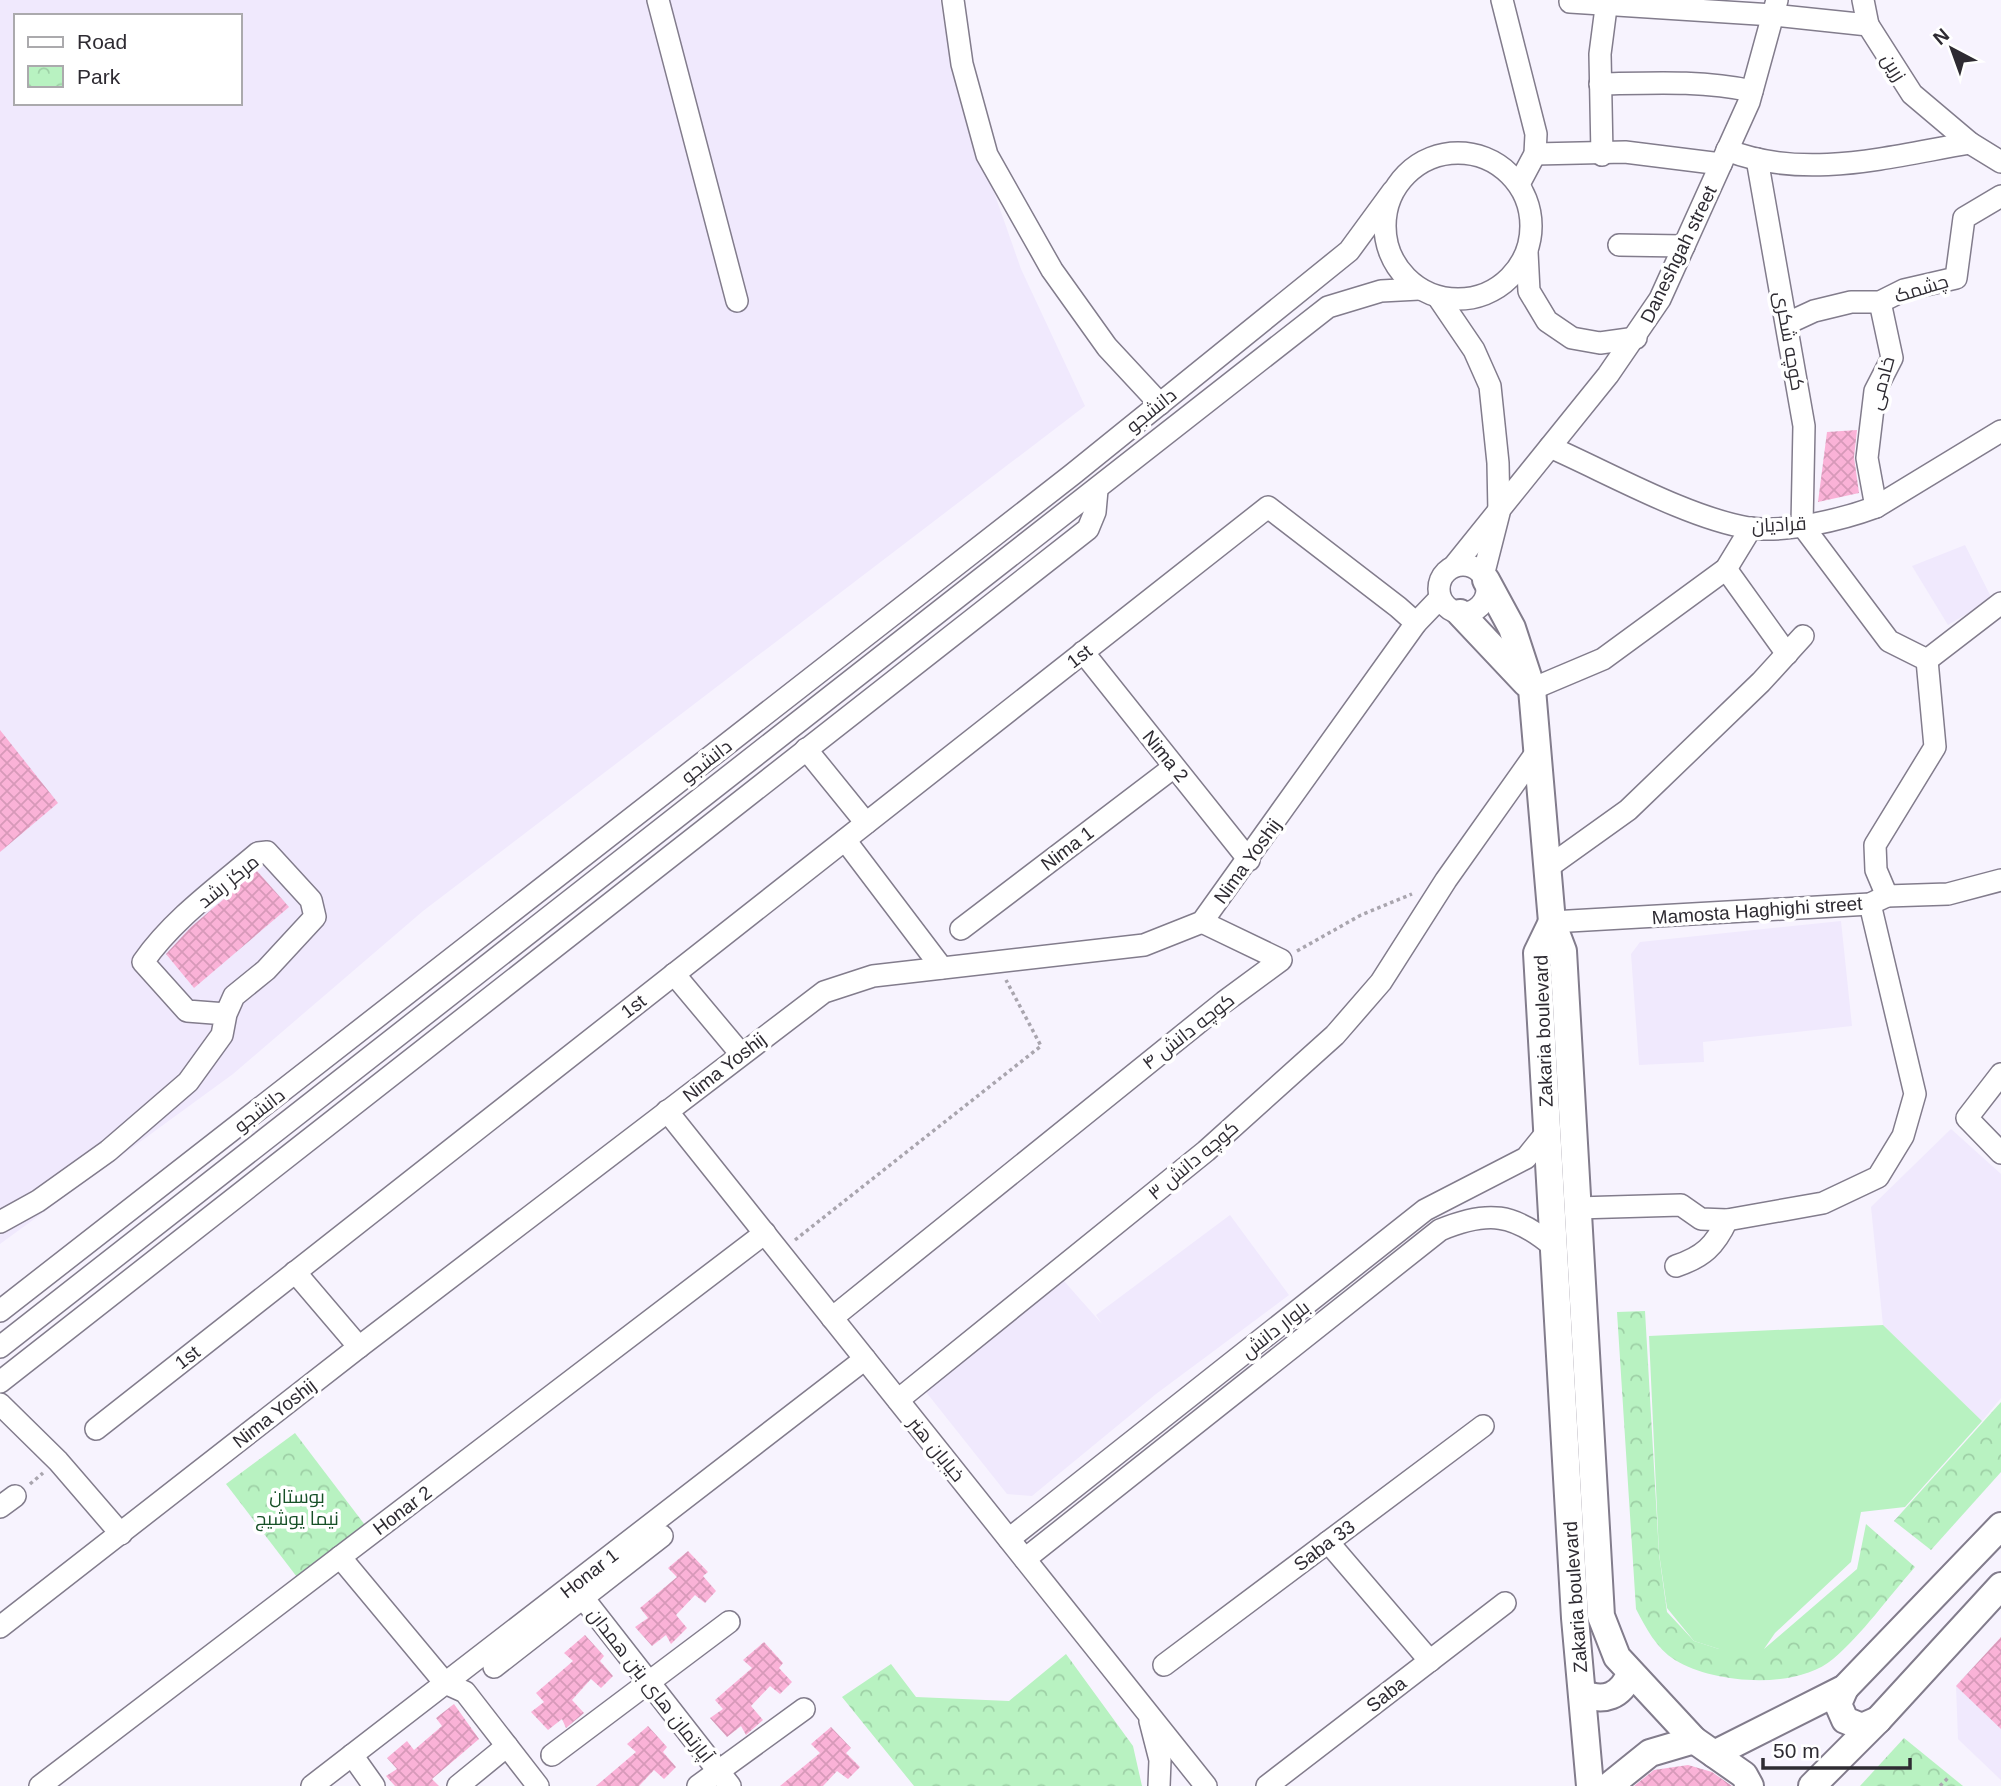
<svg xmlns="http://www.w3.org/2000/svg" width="2001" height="1786" font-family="Arial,Cairo,sans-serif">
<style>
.built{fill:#f0e9fd;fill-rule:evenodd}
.park{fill:url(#park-crowns)}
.pitch{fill:#b8f2c1}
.building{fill:url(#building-cross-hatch)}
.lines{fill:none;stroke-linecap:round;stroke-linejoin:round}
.minor-casing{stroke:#827c8c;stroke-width:24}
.major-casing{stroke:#827c8c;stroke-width:30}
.path{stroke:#a9a5ae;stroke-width:3.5;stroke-dasharray:3.5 3.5;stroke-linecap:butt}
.minor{stroke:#fff;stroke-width:21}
.major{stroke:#fff;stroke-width:26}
.labels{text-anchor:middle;stroke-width:7;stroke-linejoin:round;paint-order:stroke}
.street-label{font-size:19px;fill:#2e2b32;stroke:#fff}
.park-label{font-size:19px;fill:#175027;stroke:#fff}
</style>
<defs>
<pattern id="park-crowns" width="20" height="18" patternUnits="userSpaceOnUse" patternTransform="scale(1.75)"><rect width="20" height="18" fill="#b8f2c1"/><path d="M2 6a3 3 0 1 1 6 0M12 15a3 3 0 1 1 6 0" fill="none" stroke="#9ed0a6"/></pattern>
<pattern id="building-cross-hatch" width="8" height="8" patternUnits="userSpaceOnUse" patternTransform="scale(1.75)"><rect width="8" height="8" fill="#fab2d7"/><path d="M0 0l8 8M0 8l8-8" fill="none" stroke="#d799b9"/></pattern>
</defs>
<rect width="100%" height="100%" fill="#f7f3fe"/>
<!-- built -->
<g class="built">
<path d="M0 0H940L954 78 1021 269 1085 406 423 911 233 1074 0 1244ZM16 16H240V103H16Z"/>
<path d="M1965 545 1992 599 1948 625 1912 566Z"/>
<path d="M1841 921 1852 1026 1703 1042 1704 1062 1639 1065 1631 954 1640 942Z"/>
<path d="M1951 1129 2001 1174V1398L1982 1421 1883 1325 1871 1207Z"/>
<path d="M1230 1215 1289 1295 1156 1394 1032 1496 1007 1494 926 1392 1064 1281 1102 1324 1096 1315Z"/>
<path d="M2001 1638V1780L1958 1739 1956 1686Z"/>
</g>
<!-- park -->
<g class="park">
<path d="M1645 1311 1659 1554 1667 1612 1694 1641 1719 1649H1764L1857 1569 1866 1524 1915 1567C1890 1595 1861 1636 1833 1659 1797 1690 1714 1684 1675 1660 1656 1648 1646 1628 1636 1609L1617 1312Z"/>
<path d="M2001 1402V1472L1931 1550 1894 1521Z"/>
<path d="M295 1433 368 1529 300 1581 226 1484Z"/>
<path d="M1066 1654 1133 1746 1142 1786H914L842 1697 891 1664 916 1697 1009 1701Z"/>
<path d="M1904 1738 1963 1786H1860Z"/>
</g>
<!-- pitch -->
<path class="pitch" d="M1883 1325 1982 1421 1905 1507 1861 1512 1851 1562 1775 1633 1764 1649H1719L1694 1641 1667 1608 1659 1553 1649 1336Z"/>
<!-- building -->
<g class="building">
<path d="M1857 430 1854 457 1859 493 1818 502 1827 432Z"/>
<path d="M0 730 58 803 0 852Z"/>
<path d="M257 871 289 907 194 988 166 954 191 927Z"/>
<path d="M688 1551 708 1572 703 1576 716 1591 705 1603 695 1595 676 1615 687 1628 671 1644 666 1635 652 1646 635 1627 648 1618 640 1608 677 1577 668 1568Z"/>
<path d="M585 1635 604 1656 600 1661 613 1676 601 1688 591 1679 572 1700 584 1713 566 1728 562 1719 548 1730 531 1712 544 1702 536 1693 573 1661 564 1653Z"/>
<path d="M2001 1637V1729L1956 1686Z"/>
<path d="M764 1642 783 1663 779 1668 792 1682 780 1694 770 1686 751 1706 763 1720 746 1735 741 1726 727 1737 710 1718 723 1709 715 1700 752 1668 743 1660Z"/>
<path d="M454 1704 479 1739 432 1779 439 1786H395L386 1776 397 1769 387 1758 407 1741 414 1750 442 1726 436 1718Z"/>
<path d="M648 1726 667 1747 663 1752 676 1767 664 1779 654 1770 639 1786H596L636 1752 627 1744Z"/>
<path d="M831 1727 851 1748 846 1753 860 1767 848 1779 837 1771 823 1786H780L820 1753 811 1744Z"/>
<path d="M1688 1765 1712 1772 1732 1786H1634L1654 1770Z"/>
</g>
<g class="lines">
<defs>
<g id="minor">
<path d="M658 0 737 301"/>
<path d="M953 0 962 64 987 155 1052 270 1107 347 1160 404"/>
<path d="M1502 0 1536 134 1535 154 1519 184"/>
<path d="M1863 0 1868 25"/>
<path d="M1570 2 1773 15 1868 25 1912 94 1970 143 2001 162"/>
<path d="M1600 84C1651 83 1702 80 1752 91"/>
<path d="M1727 150C1805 181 1891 156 1970 143"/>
<circle cx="1458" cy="226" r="73"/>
<path d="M1535 154 1625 152 1721 164"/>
<path d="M1602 155 1600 54 1607 0"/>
<path d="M1757 159 1804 426 1802 525 1889 641 1927 660 1935 747 1875 845 1876 870 1887 896"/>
<path d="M1619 245 1684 246"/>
<path d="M1527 252 1529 291 1547 321 1572 338 1600 343 1636 338"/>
<path d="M1438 297 1474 350 1490 386 1498 463 1499 513 1483 576"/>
<path d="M1788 323 1814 311 1851 302H1880L1904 290 1956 278 1964 218 2001 196"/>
<path d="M1550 447C1607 472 1688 518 1749 528 1786 533 1841 520 1876 507L2001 431"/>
<path d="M1876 507 1867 458 1875 391 1892 358 1880 302"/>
<circle cx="1463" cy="589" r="24"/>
<path d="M1454 566 1608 375 1660 299 1749 102 1777 0"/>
<path d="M1726 569 1787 654"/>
<path d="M1083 652 1249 860"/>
<path d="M1927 660 2001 603"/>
<path d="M1532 689 1603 659 1726 569 1751 528"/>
<path d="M806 749 866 823"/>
<path d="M845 840 942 968"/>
<path d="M1547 868 1628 810 1761 682 1803 636"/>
<path d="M1552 922 1870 904 1887 896 1948 894 2001 880"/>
<path d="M961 929 1174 767"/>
<path d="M674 974 741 1054"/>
<path d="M2001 1074 1967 1118 2001 1153"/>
<path d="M667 1111 1206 1786"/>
<path d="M1577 1208 1681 1205 1701 1219 1727 1220 1823 1203 1878 1177 1903 1136 1915 1094 1870 904"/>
<path d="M0 1222 38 1201 108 1151 188 1082 222 1035 226 1014 234 996 266 970 315 917 311 900 267 852 258 853C218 887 173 919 143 962L187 1011 226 1014"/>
<path d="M1676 1266C1703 1257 1715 1246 1727 1220"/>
<path d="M295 1272 359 1347"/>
<path d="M0 1311 1073 474 1349 251 1393 191"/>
<path d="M832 1318 1224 1002 1281 960 1202 922"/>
<path d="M0 1347 1328 307 1381 291 1419 289"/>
<path d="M0 1382 1088 529 1095 512 1097 490"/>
<path d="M898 1400 1206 1151 1335 1035 1381 982 1446 880 1536 753"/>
<path d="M0 1404 58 1461 121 1534"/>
<path d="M96 1429 1268 507 1398 607 1416 623"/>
<path d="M0 1507 15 1496"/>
<path d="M1009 1539 1425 1210 1526 1158 1547 1132"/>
<path d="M1328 1542 1430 1661"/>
<path d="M340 1557 445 1683 465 1692 538 1786"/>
<path d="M1025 1559 1440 1230C1488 1210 1514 1213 1554 1247"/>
<path d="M573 1585 730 1786"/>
<path d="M0 1627 359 1347 824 992 873 976 1144 945 1202 922 1416 623 1440 598"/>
<path d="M1164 1665 1483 1426"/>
<path d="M494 1667 662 1536"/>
<path d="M1150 1721 1160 1760 1159 1786"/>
<path d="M352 1755 374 1786"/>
<path d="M552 1755 729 1622"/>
<path d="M40 1786 765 1233"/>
<path d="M312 1786 865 1359"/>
<path d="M458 1786 507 1746"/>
<path d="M698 1786 804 1709"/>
<path d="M1267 1786 1505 1603"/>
</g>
<g id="major">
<path d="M1486 580 1512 628 1532 689 1552 922 1563 951 1601 1616 1617 1657 1694 1740"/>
<path d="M1460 613 1526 683"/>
<path d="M1552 922 1537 953 1575 1618 1590 1786"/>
<path d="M1845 1688 1838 1704 1845 1720 1862 1727 1878 1720"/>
<path d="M1582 1693C1604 1703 1621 1696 1630 1674"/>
<path d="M1714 1754 1845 1688 2001 1526"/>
<path d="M1609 1786 1650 1753 1694 1740 1744 1775 1750 1786"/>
<path d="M1812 1786 1878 1720 2001 1586"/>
</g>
</defs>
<!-- minor casing -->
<use href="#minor" class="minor-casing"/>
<!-- major casing -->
<use href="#major" class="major-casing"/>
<!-- path -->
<g class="path">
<path d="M1297 951 1361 915 1412 894"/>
<path d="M795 1240 1041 1046 1006 980"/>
<path d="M30 1484 43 1473"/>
<path d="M1940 1786 1949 1777"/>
</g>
<!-- minor -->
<use href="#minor" class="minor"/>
<!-- major -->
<use href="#major" class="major"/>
</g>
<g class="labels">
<!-- street labels -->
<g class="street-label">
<text transform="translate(1894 67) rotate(58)" y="7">زرین</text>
<text transform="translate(1678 254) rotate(-64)" y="7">Daneshgah street</text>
<text transform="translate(1921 288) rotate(-17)" y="7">چشمک</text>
<text transform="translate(1790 341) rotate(80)" y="7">کوچه شکری</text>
<text transform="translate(1881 383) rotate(-75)" y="7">خادمی</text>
<text transform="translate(1151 410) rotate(-39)" y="7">دانشجو</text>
<text transform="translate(1779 524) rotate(-3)" y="7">قرادیان</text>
<text transform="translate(1079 656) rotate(-38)" y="7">1st</text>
<text transform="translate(1166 756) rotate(51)" y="7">Nima 2</text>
<text transform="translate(706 761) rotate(-38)" y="7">دانشجو</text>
<text transform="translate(1067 848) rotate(-37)" y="7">Nima 1</text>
<text transform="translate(1247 861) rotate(-54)" y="7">Nima Yoshij</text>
<text transform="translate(228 881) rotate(-39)" y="7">مرکز رشد</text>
<text transform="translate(1757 910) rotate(-4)" y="7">Mamosta Haghighi street</text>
<text transform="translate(633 1006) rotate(-38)" y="7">1st</text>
<text transform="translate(1188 1031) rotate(-38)" y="7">کوچه دانش ۴</text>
<text transform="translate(1543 1031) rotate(-92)" y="7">Zakaria boulevard</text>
<text transform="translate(724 1067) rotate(-38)" y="7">Nima Yoshij</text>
<text transform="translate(259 1110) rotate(-38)" y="7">دانشجو</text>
<text transform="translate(1193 1160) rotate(-40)" y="7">کوچه دانش ۳</text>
<text transform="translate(1275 1329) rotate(-38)" y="7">بلوار دانش</text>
<text transform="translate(187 1357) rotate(-38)" y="7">1st</text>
<text transform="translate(274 1413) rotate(-38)" y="7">Nima Yoshij</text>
<text transform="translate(937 1449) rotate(51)" y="7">خیابان هنر</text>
<text transform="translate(402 1510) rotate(-37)" y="7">Honar 2</text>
<text transform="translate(1324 1545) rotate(-37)" y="7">Saba 33</text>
<text transform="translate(589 1573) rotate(-38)" y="7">Honar 1</text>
<text transform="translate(1575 1597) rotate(-94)" y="7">Zakaria boulevard</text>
<text transform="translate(651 1685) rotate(52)" y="7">آپارتمان های بتن همدان</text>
<text transform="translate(1386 1694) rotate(-38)" y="7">Saba</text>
</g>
<!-- park labels -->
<g class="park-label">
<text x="297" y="1503">بوستان<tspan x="297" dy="22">نیما یوشیج</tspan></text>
</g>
</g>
<!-- legend -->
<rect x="14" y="14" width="228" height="91" fill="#ffffff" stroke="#abaaad" stroke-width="2"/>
<rect x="28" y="37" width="35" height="10" fill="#ffffff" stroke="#abaaad" stroke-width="2"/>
<text x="77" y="49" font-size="21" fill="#2e2b32">Road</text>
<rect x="28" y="66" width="35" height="21" fill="url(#park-crowns)" stroke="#abaaad" stroke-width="2"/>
<text x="77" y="84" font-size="21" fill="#2e2b32">Park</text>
<!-- north arrow -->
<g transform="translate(1952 49) rotate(319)" stroke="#ffffff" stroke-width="5" paint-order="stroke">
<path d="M0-5L12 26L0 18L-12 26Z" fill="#2e2b32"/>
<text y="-10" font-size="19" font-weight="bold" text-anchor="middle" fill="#2e2b32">N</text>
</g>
<!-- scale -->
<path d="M1763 1758v10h147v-10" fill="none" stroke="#2e2b32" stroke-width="3.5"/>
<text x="1773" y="1758" font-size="21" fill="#2e2b32" stroke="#ffffff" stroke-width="5" paint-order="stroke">50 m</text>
</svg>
